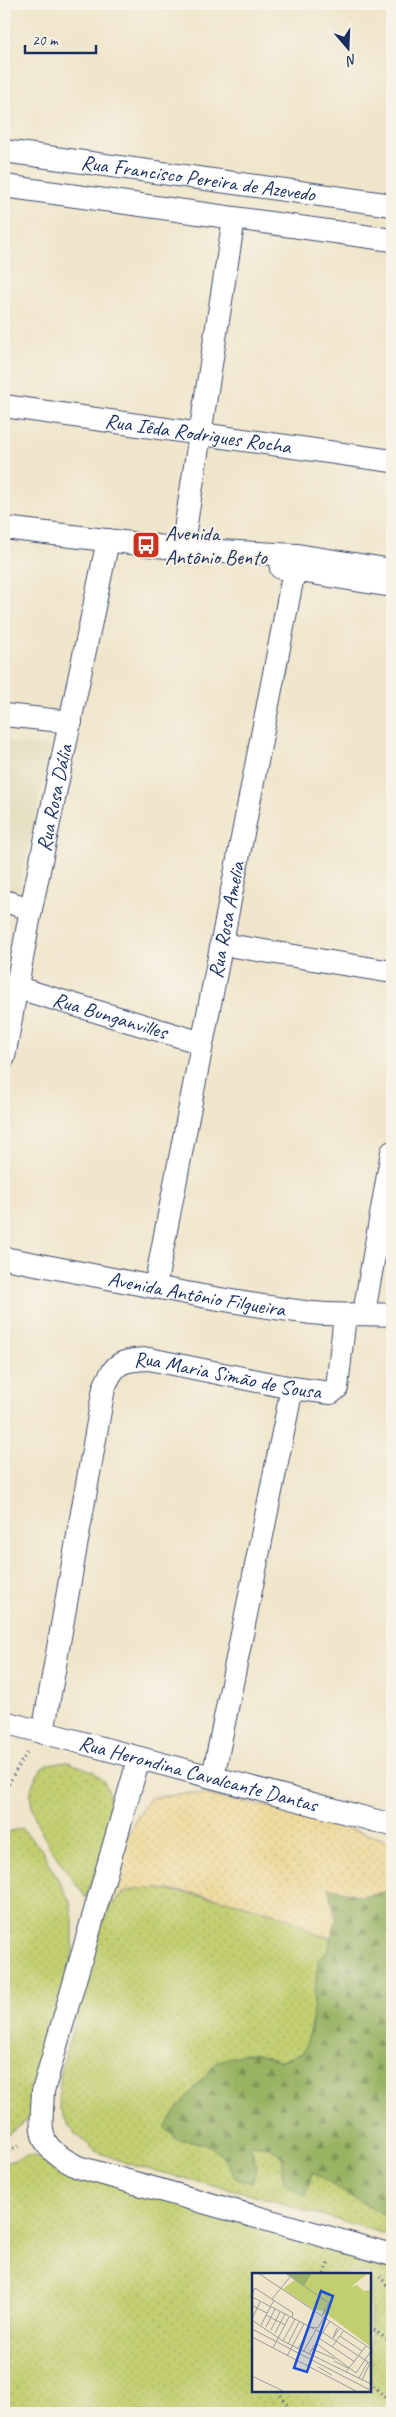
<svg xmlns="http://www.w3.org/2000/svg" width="396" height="2417" font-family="Caveat,sans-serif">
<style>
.built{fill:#e1dcba}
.grass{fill:url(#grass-dots);stroke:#6e7f68;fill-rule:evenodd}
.forest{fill:url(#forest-firs);stroke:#5a7060}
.sand{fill:url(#sand-dots);stroke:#84847e}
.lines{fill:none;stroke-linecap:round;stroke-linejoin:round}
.minor-casing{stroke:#3b4a6e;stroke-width:24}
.path{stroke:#3b4a6e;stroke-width:3;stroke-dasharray:1 4;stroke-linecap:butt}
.minor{stroke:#fff;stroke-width:22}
.labels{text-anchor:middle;stroke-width:4;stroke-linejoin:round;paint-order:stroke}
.street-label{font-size:21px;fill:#1b2f5e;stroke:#f7f3e8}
.poi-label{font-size:21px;fill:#1b2f5e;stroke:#f7f3e8;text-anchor:start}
.inset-road{fill:none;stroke:#9a9c9f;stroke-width:1}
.view{fill:#1d4ed8;fill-opacity:0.15;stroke:#1d4ed8;stroke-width:2.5}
.inset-edge{fill:none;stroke:#1b2f5e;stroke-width:2.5}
</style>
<defs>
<pattern id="grass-dots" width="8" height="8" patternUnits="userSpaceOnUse" patternTransform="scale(1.25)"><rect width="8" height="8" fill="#c2cf71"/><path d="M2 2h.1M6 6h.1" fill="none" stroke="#a6b264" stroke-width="1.8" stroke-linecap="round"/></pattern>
<pattern id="forest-firs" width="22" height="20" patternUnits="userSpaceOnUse" patternTransform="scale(1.25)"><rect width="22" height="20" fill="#99b263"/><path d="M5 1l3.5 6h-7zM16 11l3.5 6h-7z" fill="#7c9155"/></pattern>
<pattern id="sand-dots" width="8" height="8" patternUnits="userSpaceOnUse" patternTransform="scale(1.25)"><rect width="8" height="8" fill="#eeda9e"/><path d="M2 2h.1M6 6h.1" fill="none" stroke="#ccbb8a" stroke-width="1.8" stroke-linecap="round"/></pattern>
</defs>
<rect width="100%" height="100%" fill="#f7f3e8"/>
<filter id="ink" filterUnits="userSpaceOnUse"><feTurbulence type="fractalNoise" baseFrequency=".02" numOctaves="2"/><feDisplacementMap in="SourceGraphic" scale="10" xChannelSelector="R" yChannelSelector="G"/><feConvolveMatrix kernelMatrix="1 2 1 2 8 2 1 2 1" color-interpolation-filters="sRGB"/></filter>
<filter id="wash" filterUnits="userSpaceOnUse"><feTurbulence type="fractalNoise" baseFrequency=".0096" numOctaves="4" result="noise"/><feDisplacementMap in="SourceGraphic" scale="20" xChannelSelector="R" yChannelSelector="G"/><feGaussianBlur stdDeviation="1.12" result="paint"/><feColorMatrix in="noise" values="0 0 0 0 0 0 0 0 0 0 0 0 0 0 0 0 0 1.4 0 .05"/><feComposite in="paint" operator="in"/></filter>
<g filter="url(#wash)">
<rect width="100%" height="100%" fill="#efe5ca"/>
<!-- built -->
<path class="built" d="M4 742 51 747 18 893 4 890Z"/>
<!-- grass -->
<g class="grass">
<path d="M68 1762 93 1771 104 1781 115 1806 114 1820 86 1898C67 1869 14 1812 36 1777 39 1772 43 1765 49 1764 55 1762 62 1763 68 1762Z"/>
<path d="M22 1828 42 1850 70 1901 73 1920V1953L30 2117 4 2138V1833Z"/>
<path d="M147 1887 227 1900 291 1919 322 1937 361 1896 392 1890V2236L251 2194 134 2166 95 2151 69 2127 59 2107 60 2074 105 1911 127 1891Z"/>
<path d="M31 2155 55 2164 392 2258V2413H4V2163ZM254 2274H370V2391H254Z"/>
</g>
<!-- forest -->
<path class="forest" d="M327 1886 361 1896 392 1890V2217C371 2211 333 2185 313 2172L305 2196C283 2186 281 2180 282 2157L270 2147 250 2145 257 2167 252 2183 236 2179 221 2154 205 2144 177 2140 165 2128 179 2106 218 2061 242 2054H258L279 2061 303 2053 311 2029 318 1961 329 1948 331 1937Z"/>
<!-- sand -->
<path class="sand" d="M192 1793 286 1810 392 1842V1890L361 1896 328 1887 336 1920 331 1937C315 1937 304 1925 289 1919 260 1907 156 1880 128 1891 120 1894 112 1905 105 1911L128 1834 149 1798Z"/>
</g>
<g filter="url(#ink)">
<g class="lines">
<defs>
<g id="minor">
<path id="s1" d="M4 151 392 205"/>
<path d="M4 186 392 240"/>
<path id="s2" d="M4 406 392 461"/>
<path d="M4 528 182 549 297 555 392 570"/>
<path d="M182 549 234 218"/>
<path d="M281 568 392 586"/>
<path d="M4 715 71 722"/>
<path d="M4 901 31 909"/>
<path d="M221 944 392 972"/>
<path id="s3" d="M18 988 202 1043"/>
<path id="s4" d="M4 1057 31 909 108 540"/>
<path id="s5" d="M4 1258C106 1277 209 1300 312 1313 339 1316 365 1313 392 1315"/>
<path id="s6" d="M155 1287 297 555"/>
<path d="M364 1313 392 1152"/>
<path id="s7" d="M4 1722 392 1825"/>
<path id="s8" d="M43 1733 104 1388C115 1362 121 1360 149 1359L292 1388 331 1393 337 1388 345 1315"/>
<path d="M139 1758 43 2091C41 2135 35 2145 78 2167L392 2255"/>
<path d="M213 1777 292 1388"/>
</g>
</defs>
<!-- minor casing -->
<use href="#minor" class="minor-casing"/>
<!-- path -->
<g class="path">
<path d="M4 1793 20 1763 29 1751"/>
<path d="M4 2152 22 2145"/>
<path d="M324 2274 329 2261"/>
<path d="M380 2276 392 2292"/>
<path d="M370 2327 392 2343"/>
<path d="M370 2382 392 2405"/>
<path d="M278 2391 293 2413"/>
</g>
<!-- minor -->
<use href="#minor" class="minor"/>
</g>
</g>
<!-- icons -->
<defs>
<symbol id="bus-square" viewBox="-11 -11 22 22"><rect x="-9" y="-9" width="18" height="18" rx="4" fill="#c8321e" stroke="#f7f3e8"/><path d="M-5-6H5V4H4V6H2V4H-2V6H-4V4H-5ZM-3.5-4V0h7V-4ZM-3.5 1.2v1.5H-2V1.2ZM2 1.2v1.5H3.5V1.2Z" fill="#fff"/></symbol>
</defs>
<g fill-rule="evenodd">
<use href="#bus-square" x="130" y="529" width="32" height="32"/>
</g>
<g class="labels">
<!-- street labels -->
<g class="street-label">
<text dy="7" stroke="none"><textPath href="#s1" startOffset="196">Rua Francisco Pereira de Azevedo</textPath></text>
<text dy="7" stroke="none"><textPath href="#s2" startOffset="196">Rua Iêda Rodrigues Rocha</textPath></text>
<text dy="7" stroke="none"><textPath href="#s4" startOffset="264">Rua Rosa Dália</textPath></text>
<text dy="7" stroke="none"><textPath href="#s6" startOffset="374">Rua Rosa Amelia</textPath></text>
<text dy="7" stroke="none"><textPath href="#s3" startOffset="96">Rua Bunganvilles</textPath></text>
<text dy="7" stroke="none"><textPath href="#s5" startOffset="196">Avenida Antônio Filgueira</textPath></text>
<text dy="7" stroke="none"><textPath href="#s8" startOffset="489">Rua Maria Simão de Sousa</textPath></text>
<text dy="7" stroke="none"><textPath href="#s7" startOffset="201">Rua Herondina Cavalcante Dantas</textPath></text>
</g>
<!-- poi labels -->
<g class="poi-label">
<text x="165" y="540">Avenida<tspan x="165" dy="24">Antônio Bento</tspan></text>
</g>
</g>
<!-- overview -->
<g transform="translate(252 2273)">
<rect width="119" height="119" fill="#efe5ca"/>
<path d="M52 0H116L98 15 105 12 112 18 119 17V74L76 42H71V38L61 36 31 16Z" fill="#c2cf71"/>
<path d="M34 0H60L52 13Z" fill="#99b263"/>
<path class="inset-road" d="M6 0 119 76M33 0 77 30 70 42M0 22 3 15 41 40 40 45M0 24 70 60M20 26 38 4M1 33 15 40M14 42 33 52M0 46 8 29M0 47 31 68 119 111M9 52 22 27M14 54 23 36M58 54 66 55 72 44M85 55 81 65 87 56M0 56 118 117M19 57 28 39M70 59 119 91M23 60 33 41M88 63 110 78M0 64 104 118M67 65 103 89M31 68 43 46M64 70 104 100M36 71 47 49M80 74 92 57M21 75 37 44M46 76 58 54M60 76 83 86M51 79 64 57M57 81 78 48M35 83 52 51M82 88 96 95M66 94 80 102M94 99 114 73M104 100 119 78M0 103 31 118M107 105 116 89M110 107 118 90"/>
<path class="view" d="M69 18 81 23 55 99 42 95Z"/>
<rect width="119" height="119" class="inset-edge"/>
</g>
<!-- margin -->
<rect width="396" height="2417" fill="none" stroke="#f7f3e8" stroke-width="20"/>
<!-- north arrow -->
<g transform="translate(348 48) rotate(161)" stroke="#f7f3e8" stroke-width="4" paint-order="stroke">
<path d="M0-4L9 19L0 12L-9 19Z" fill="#1b2f5e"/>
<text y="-8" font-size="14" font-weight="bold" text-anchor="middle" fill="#1b2f5e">N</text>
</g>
<!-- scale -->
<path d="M25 45v8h71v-8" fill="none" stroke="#1b2f5e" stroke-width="2.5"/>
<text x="32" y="45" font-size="15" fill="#1b2f5e" stroke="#f7f3e8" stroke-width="4" paint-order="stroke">20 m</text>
</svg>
